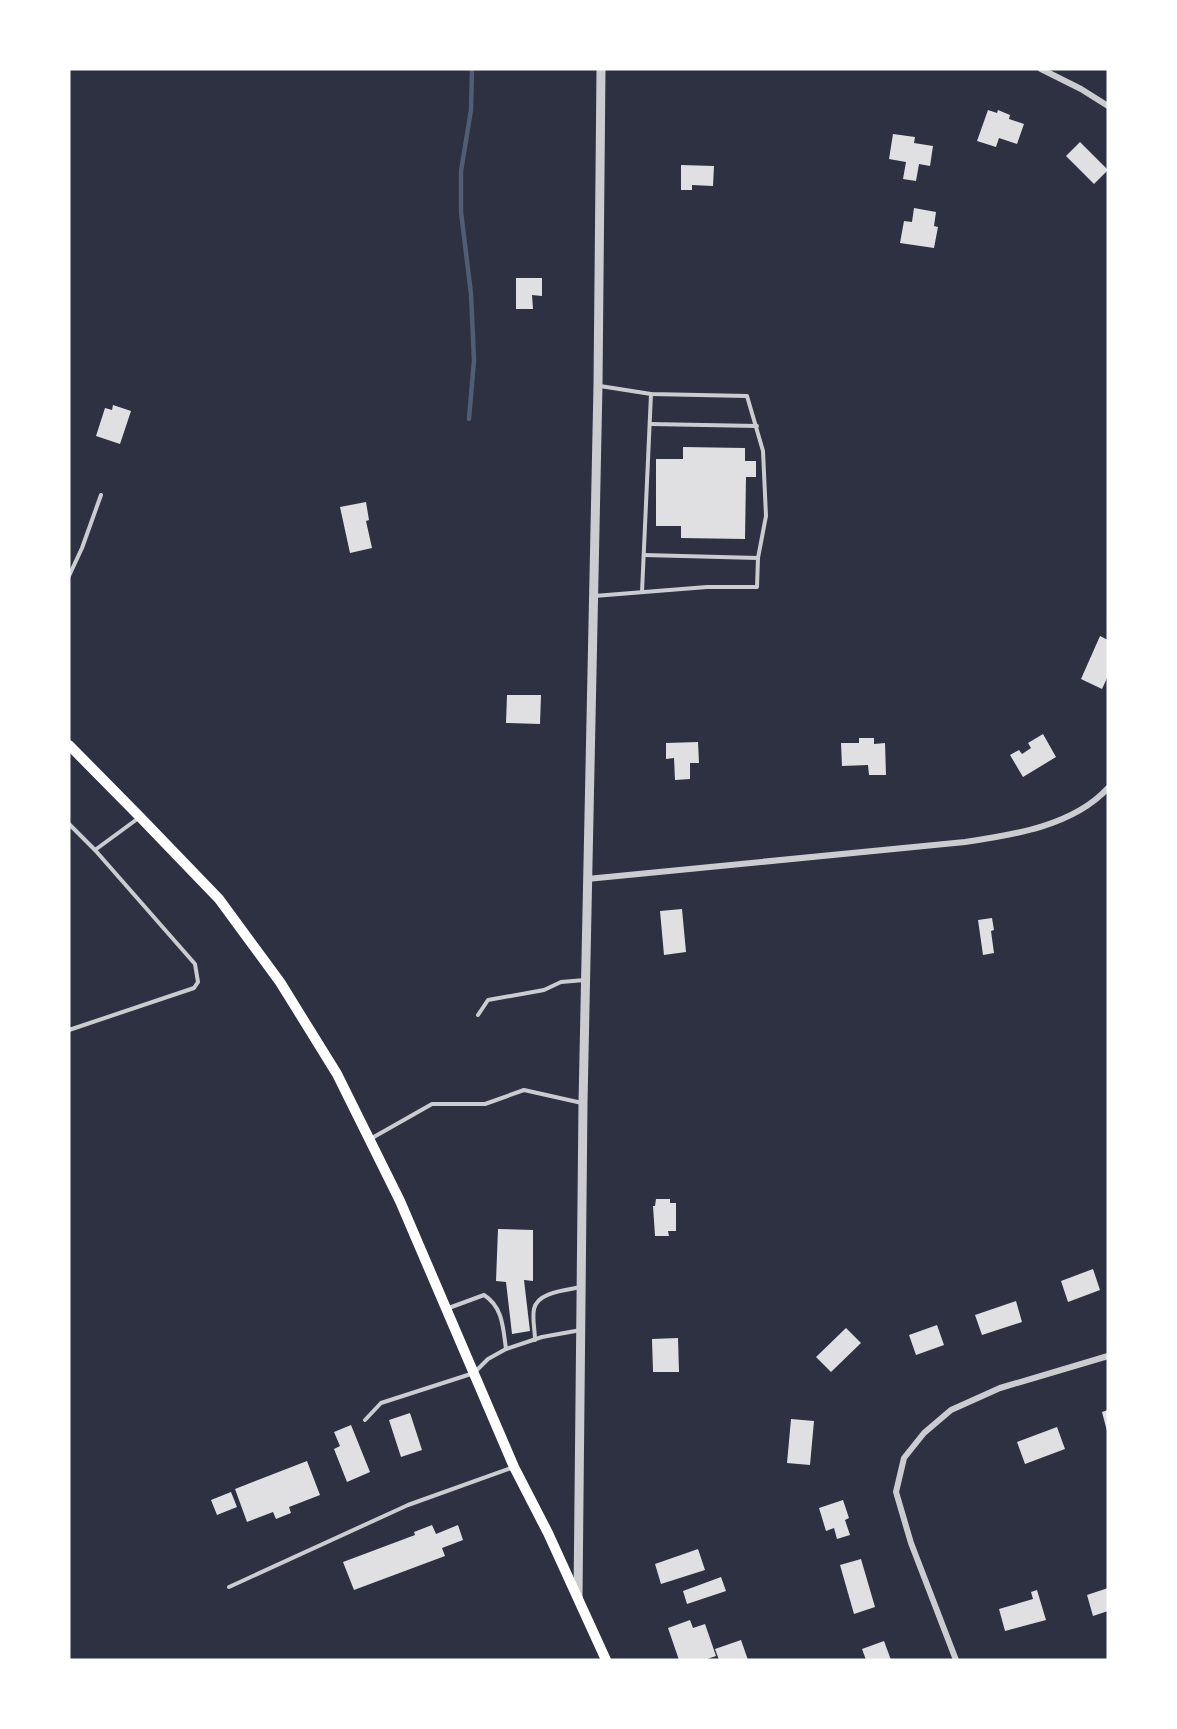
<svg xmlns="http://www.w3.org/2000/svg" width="1177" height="1729" font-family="Manrope,sans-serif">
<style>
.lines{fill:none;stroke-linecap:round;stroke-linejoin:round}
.stream{stroke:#4f5d75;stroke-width:4.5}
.building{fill:#e0e0e3}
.service{stroke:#caccd0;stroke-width:4}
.minor{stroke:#caccd0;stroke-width:6}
.tertiary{stroke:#caccd0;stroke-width:9}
.secondary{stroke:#fff;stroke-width:10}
</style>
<rect width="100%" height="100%" fill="#2d3142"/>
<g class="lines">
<!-- stream -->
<path class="stream" d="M469 419 474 360 471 294 461 212V171L471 110 472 69"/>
</g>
<!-- building -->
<g class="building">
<path d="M988 110 997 113 998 110 1010 115 1009 119 1024 124 1017 144 999 138 996 147 977 141Z"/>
<path d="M893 134 915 137 914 143 933 146 930 166 919 164 916 181 903 179 906 162 889 159Z"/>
<path d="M1080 142 1108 170 1094 184 1066 156Z"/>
<path d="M681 165 714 166 713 186 692 185V190H681Z"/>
<path d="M914 208 936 212 934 226 938 227 934 248 900 243 904 221 912 222Z"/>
<path d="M516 278H542V296L532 295 533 309H516Z"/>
<path d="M113 405 131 411 120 444 96 436 105 408 112 410Z"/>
<path d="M683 447 745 448V461H756V477H746L745 539 681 538V526H656V459H683Z"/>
<path d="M366 502 369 520 366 521 372 548 350 553 340 507Z"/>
<path d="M1100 636 1108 640V676L1102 689 1081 679Z"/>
<path d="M507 695H541L540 724 506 723Z"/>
<path d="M1043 734 1056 757 1023 777 1010 755 1019 750 1022 754 1031 748 1028 743Z"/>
<path d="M859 738H874V744L885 743 886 775H869L868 765 842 766 841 743H859Z"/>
<path d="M698 742 699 763H690V779L675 780 674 758 666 759V743Z"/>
<path d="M682 909 686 952 664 955 660 911Z"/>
<path d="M992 918 994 930 991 931 994 953 983 955 978 920Z"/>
<path d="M656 1199H670V1203H676V1231H668L669 1236H655L653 1206H655Z"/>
<path d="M498 1229 533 1230V1281L524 1280 530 1331 512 1334 506 1282 496 1281Z"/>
<path d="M1093 1269 1100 1290 1068 1302 1061 1281Z"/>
<path d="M1016 1301 1022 1322 982 1335 975 1315Z"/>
<path d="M937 1325 944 1345 916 1355 909 1335Z"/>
<path d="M846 1328 861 1343 831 1372 816 1357Z"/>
<path d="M678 1338 679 1372H653L652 1339Z"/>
<path d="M1108 1410V1431H1107L1102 1412Z"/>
<path d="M410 1413 422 1450 401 1457 389 1420Z"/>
<path d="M791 1419 814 1421 810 1465 787 1463Z"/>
<path d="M351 1425 370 1472 347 1482 334 1449 340 1446 334 1432Z"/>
<path d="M1057 1427 1065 1449 1025 1464 1017 1442Z"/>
<path d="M307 1461 320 1495 289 1507 291 1513 276 1519 273 1512 247 1522 235 1489Z"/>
<path d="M231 1492 237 1507 217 1515 211 1500Z"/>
<path d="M843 1500 849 1518 845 1520 850 1535 837 1539 834 1528 826 1531 819 1508Z"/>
<path d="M432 1525 436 1534 458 1525 463 1540 442 1548 445 1556 354 1590 343 1562 415 1535 414 1532Z"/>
<path d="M698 1549 705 1570 661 1584 655 1564Z"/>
<path d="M861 1559 875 1607 854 1614 840 1565Z"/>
<path d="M721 1577 726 1591 687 1604 683 1591Z"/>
<path d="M1108 1588V1611L1093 1616 1087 1595Z"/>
<path d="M1037 1590 1046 1620 1005 1631 999 1609 1033 1599 1031 1592Z"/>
<path d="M690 1620 693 1628 705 1624 716 1656 704 1660H679L668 1628Z"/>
<path d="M741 1640 748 1660H719L715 1649Z"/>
<path d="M884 1641 891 1660H866L862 1649Z"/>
</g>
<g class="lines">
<!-- service -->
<g class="service">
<path d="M650 424 757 426"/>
<path d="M644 555 758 558"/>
<path d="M69 576 82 548 101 495"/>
<path d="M642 592 651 394"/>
<path d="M594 596 707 587H757L758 558 766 516 763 451 747 396 651 394 600 386"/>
<path d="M69 824 95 850"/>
<path d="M478 1015 488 1000 544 990 561 982 585 980"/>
<path d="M69 1030 194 988 198 982 195 964 95 850 140 817"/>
<path d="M372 1138 432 1104H485L524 1090 582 1103"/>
<path d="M446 1309 484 1295C503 1307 503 1328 506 1349"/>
<path d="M535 1340C535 1330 532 1319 534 1309 537 1292 567 1290 581 1287"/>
<path d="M365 1420 381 1403 474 1373 488 1359 506 1349 542 1337 581 1330"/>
<path d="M229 1587 408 1505 514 1467"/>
</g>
<!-- minor -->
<g class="minor">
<path d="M1041 69 1081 89 1108 106"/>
<path d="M587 879 965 842C1013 835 1073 826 1108 788"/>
<path d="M956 1660 911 1543 896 1492 904 1458 924 1433 951 1410 1000 1388 1108 1356"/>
</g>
<!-- tertiary -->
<path class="tertiary" d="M578 1597 583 1103 598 385 601 69"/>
<!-- secondary -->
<path class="secondary" d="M69 745 140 817 219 899 280 982 337 1074 400 1201 514 1467 548 1533 606 1660"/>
</g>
<!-- border -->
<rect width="1177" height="1729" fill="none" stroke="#ffffff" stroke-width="141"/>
</svg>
